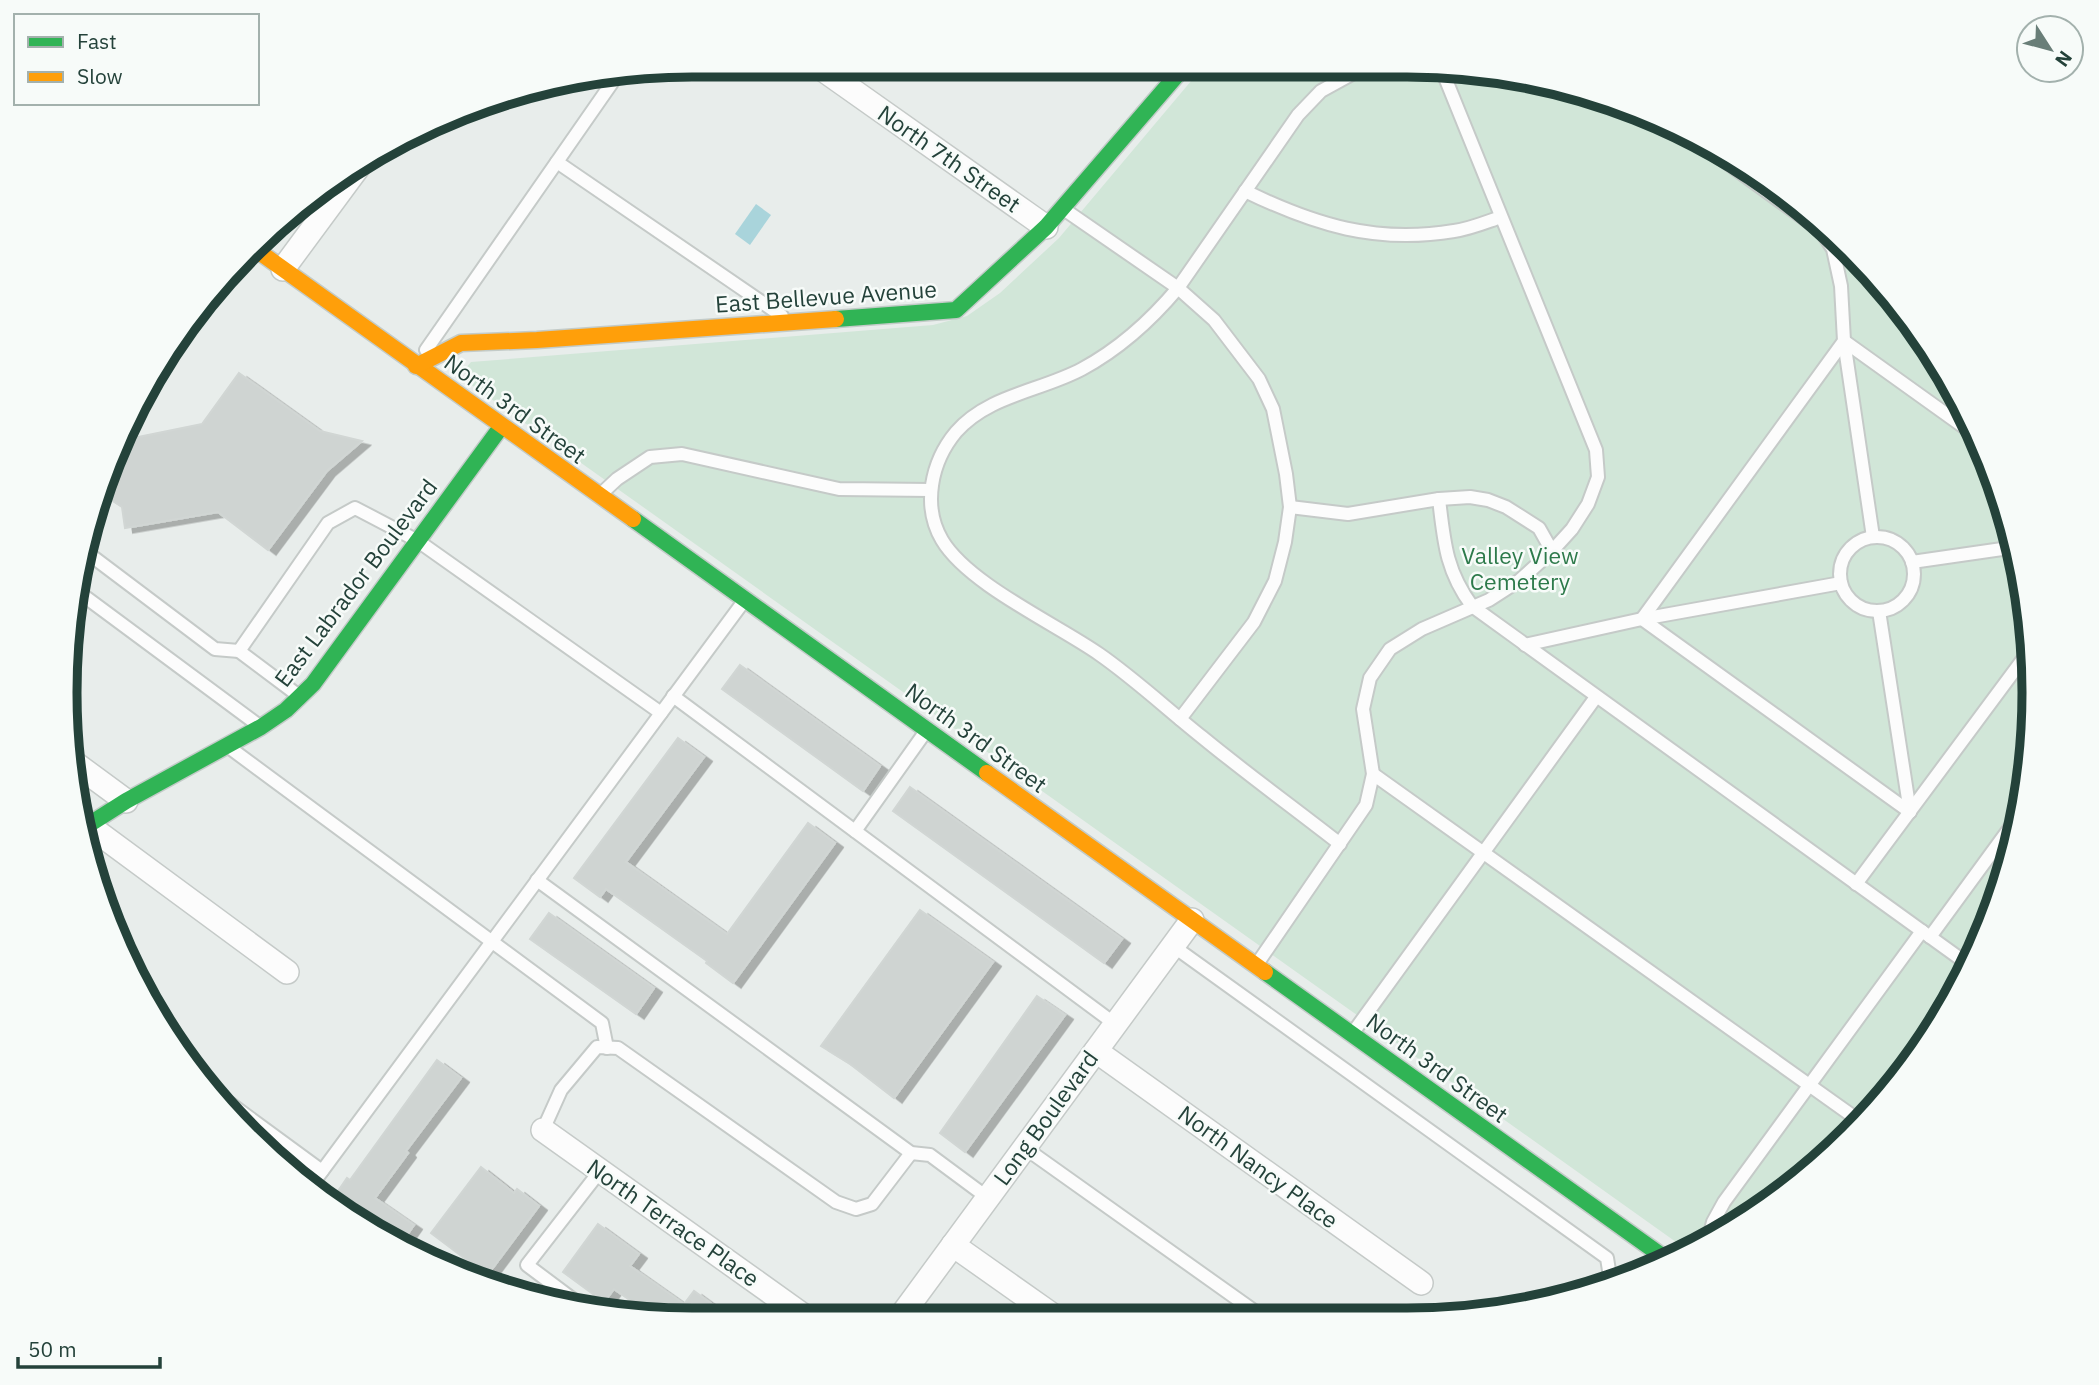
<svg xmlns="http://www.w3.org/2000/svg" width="2099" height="1385" font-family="'IBM Plex Sans',sans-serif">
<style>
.green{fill:#d1e6d8}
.water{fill:#a9d4db}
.building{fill:#cfd4d2;stroke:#d1d6d4;stroke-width:2;filter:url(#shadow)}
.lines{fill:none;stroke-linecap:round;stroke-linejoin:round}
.lane-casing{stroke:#c5cac8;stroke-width:16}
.street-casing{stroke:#c5cac8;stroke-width:26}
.fast-casing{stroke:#c3cbc8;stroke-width:19}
.slow-casing{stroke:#c3cbc8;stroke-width:19}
.lane{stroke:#fcfcfc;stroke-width:12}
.street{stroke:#fcfcfc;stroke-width:23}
.fast{stroke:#30b455;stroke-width:16}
.slow{stroke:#ff9f0a;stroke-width:16}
.labels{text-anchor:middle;stroke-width:5;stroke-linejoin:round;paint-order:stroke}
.street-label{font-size:23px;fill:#24423a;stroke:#f7fbf9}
.park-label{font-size:23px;fill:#2d7a4b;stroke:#f7fbf9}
.rim{fill:none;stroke:#24423a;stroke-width:9}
</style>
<defs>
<filter id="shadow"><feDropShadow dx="8" dy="4.5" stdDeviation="0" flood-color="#0004"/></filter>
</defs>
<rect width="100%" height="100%" fill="#e8edeb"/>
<!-- green -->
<path class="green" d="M1202 68 1489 70 1684 129 1821 221 1905 311 1970 415 2013 530 2033 652 2029 775 2001 895 1950 1007 1878 1107 1788 1191 1690 1252 466 381 465 369 471 362 933 325 967 316 1000 293 1059 238Z"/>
<!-- water -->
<path class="water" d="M756 204 771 215 750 245 735 234Z"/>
<!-- building -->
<g class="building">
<path d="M239 373 320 431 362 441 327 471 268 550 218 512 125 528 122 507 105 496 104 491 108 471 115 464 114 451 119 441 202 424Z"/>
<path d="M740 665 880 766 863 791 722 689Z"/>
<path d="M678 738 704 757 626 862 727 934 808 823 835 843 733 983 706 963 707 961 606 889 600 897 574 878Z"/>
<path d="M910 787 1122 939 1104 963 893 811Z"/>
<path d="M920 910 993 962 894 1098 850 1064 821 1046Z"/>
<path d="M549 913 654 988 636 1014 530 939Z"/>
<path d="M1037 996 1065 1015 965 1152 940 1133Z"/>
<path d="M437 1060 461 1078 406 1151 408 1153 375 1198 414 1225 400 1245 332 1200 347 1178 350 1180Z"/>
<path d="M481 1167 514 1193 517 1189 539 1206 486 1277 462 1270 468 1261 431 1233Z"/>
<path d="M598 1224 639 1254 630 1266 684 1304 694 1291 727 1315H651L614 1289 604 1302 563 1272Z"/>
</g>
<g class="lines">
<defs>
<g id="lane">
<path d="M1679 128 1809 222 1823 234 1833 249 1841 286 1844 341 1873 537"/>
<path d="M557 162 782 316"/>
<path d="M1245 191C1315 225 1376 244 1454 231 1470 229 1486 222 1501 217"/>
<path d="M1065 210 1178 288 1214 320 1259 379 1273 409 1286 474 1290 507 1285 542 1275 581 1254 622 1180 719"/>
<path d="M426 350 616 77"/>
<path d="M601 494 617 479 650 457 682 454 839 489 931 490"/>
<path d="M1439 499C1444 542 1446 571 1472 606L1969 965"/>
<path d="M1290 507 1348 514 1439 499 1470 497 1488 500 1506 507 1539 528 1552 551"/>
<circle cx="1877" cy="574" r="37"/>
<path d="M89 554 215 649 239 651"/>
<path d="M1912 562 2016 547"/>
<path d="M80 593 258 725"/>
<path d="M1879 611 1910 812"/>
<path d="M1525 645 1642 619 1841 583"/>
<path d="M299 696 239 651 328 523 355 508 418 541 661 713"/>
<path d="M673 696 1115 1024"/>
<path d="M230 748 602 1023 607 1048"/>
<path d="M1373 774 1861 1122"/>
<path d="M1910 812 1642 619 1844 341 1978 437"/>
<path d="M855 831 926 731"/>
<path d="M1340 844C1294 808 1247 774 1202 737 1168 710 1135 679 1099 654 1056 624 968 584 942 540 922 506 931 462 956 432 988 395 1041 391 1082 369 1119 349 1152 319 1178 288L1298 115 1321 91 1361 69"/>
<path d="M537 880 911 1153 930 1155 988 1198"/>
<path d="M1856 884 2032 647"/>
<path d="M1930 937 2020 814"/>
<path d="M1173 946 1607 1258 1611 1283"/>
<path d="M1257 964 1366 805 1373 774 1363 709 1370 678 1390 649 1422 629 1489 600 1520 580 1552 551 1572 529 1588 504 1598 477 1596 450 1442 70"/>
<path d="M1352 1034 1596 697"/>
<path d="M228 1102 322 1171"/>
<path d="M543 1130 561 1090 597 1047 618 1048 836 1202 856 1209 872 1204 911 1153"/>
<path d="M1025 1148 1264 1318"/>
<path d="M311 1186 744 601"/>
<path d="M1708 1241 1713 1222 1724 1202 1922 931"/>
<path d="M583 1307 527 1265 600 1171"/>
<path d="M767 1316 780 1299"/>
</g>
<g id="street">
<path d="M818 66 1046 227"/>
<path d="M283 269 362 162"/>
<path d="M73 762 126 801"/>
<path d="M89 826 287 972"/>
<path d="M1096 1051 1421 1283"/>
<path d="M543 1130 804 1316"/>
<path d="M953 1245 1055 1317"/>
<path d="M901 1316 1192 920"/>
</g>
<g id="fast">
<path d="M836 319 956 310 1046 227 1183 68"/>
<path d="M633 519 987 773"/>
<path d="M82 829 126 801 261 727 286 710 313 684 501 427"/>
<path d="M1265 972 1669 1261"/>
</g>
<g id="slow">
<path d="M258 251 633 519"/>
<path d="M416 366 461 343 537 340 836 319"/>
<path d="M987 773 1265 972"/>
</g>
</defs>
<!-- lane casing -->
<use href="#lane" class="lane-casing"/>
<!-- street casing -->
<use href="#street" class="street-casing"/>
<!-- fast casing -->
<use href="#fast" class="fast-casing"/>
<!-- slow casing -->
<use href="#slow" class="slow-casing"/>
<!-- lane -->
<use href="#lane" class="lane"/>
<!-- street -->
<use href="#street" class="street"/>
<!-- fast -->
<use href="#fast" class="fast"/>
<!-- slow -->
<use href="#slow" class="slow"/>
</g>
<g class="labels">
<!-- street labels -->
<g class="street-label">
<text transform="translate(949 159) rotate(35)" y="8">North 7th Street</text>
<text transform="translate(826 297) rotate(-4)" y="8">East Bellevue Avenue</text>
<text transform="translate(515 409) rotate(36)" y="8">North 3rd Street</text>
<text transform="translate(356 583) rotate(-53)" y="8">East Labrador Boulevard</text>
<text transform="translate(976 738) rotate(36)" y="8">North 3rd Street</text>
<text transform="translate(1437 1068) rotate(36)" y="8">North 3rd Street</text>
<text transform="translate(1046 1118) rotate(-54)" y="8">Long Boulevard</text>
<text transform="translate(1258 1167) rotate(36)" y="8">North Nancy Place</text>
<text transform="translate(673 1223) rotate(35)" y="8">North Terrace Place</text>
</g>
<!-- park labels -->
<g class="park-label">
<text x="1520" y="564">Valley View<tspan x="1520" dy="26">Cemetery</tspan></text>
</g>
</g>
<!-- crop -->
<path d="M0 0H2099V1385H0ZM692 77H1407A615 615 0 0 1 2022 692V693A615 615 0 0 1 1407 1308H692A615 615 0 0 1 77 693V692A615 615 0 0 1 692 77Z" fill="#f7fbf9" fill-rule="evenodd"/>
<path class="rim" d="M692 77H1407A615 615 0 0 1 2022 692V693A615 615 0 0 1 1407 1308H692A615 615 0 0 1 77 693V692A615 615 0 0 1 692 77Z"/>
<!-- legend -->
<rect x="14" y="14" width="245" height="91" fill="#f7fbf9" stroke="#a3b1ad" stroke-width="2"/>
<rect x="28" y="37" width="35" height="10" fill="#30b455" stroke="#a3b1ad" stroke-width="2"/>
<text x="77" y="49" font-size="21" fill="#24423a">Fast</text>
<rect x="28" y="72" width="35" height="10" fill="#ff9f0a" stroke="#a3b1ad" stroke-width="2"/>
<text x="77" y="84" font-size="21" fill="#24423a">Slow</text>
<!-- north arrow -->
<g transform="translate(2050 49) rotate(126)"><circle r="33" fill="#f7fbf9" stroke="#a3b1ad" stroke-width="2"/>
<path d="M0-5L12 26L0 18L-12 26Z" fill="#697e78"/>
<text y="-10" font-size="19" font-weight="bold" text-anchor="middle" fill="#24423a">N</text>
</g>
<!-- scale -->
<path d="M18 1357v10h142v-10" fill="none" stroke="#24423a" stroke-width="3.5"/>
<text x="28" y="1357" font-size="21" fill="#24423a" stroke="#f7fbf9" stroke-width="5" paint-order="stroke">50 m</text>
</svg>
